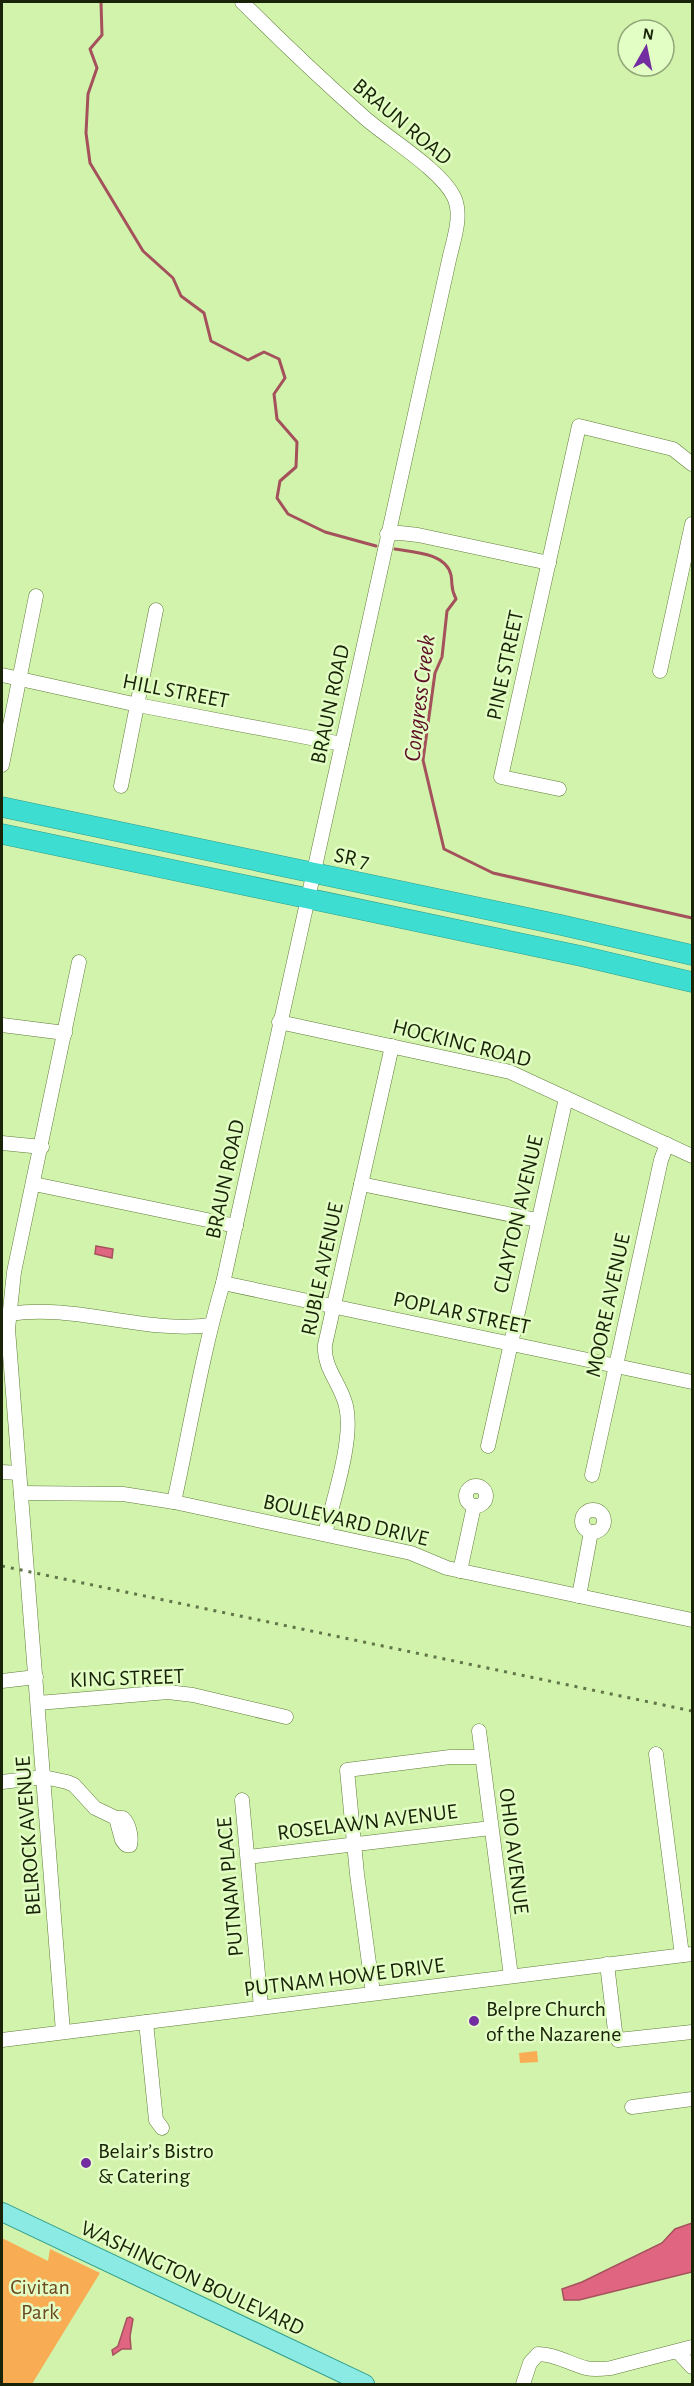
<svg xmlns="http://www.w3.org/2000/svg" width="694" height="2386" font-family="'Alegreya Sans',sans-serif">
<style>
.green{fill:#f8ad54}
.water{fill:#e06580;stroke:#a4515c;stroke-width:1.5}
.lines{fill:none;stroke-linecap:round;stroke-linejoin:round}
.stream{stroke:#a4515c;stroke-width:3}
.minor-casing{stroke:#607d3a;stroke-width:15}
.major-casing{stroke:#309c8b;stroke-width:20}
.highway-casing{stroke:#309c8b;stroke-width:21}
.minor{stroke:#fff;stroke-width:14}
.major{stroke:#8bebe4;stroke-width:18}
.highway{stroke:#3dddd2;stroke-width:20}
.rail{stroke:#617548;stroke-width:3;stroke-dasharray:3 6;stroke-linecap:butt}
.poi-dot{fill:#732da1;stroke:#e3fec5;stroke-width:2}
.labels{text-anchor:middle;stroke-width:5;stroke-linejoin:round;paint-order:stroke}
.street-label{font-size:22px;fill:#182307;stroke:#e3fec5}
.poi-label{font-size:22px;fill:#182307;stroke:#e3fec5;text-anchor:start}
.park-label{font-size:22px;fill:#6c4920;stroke:#e3fec5}
.water-label{font-size:24px;font-style:italic;fill:#5e1028;stroke:#e3fec5}
</style>
<rect width="100%" height="100%" fill="#d2f3ab"/>
<!-- green -->
<g class="green">
<path d="M537 2051 538 2062 520 2063 519 2053Z"/>
<path d="M2 2238 48 2261 50 2249 100 2273 32 2384H2Z"/>
</g>
<!-- water -->
<g class="water">
<path d="M96 1246 113 1249 112 1258 95 1254Z"/>
<path d="M692 2223V2272L579 2300H564L562 2289 582 2282 662 2243 675 2229Z"/>
<path d="M130 2317 133 2319 130 2336 131 2349H122L113 2355 112 2350 118 2346 127 2318Z"/>
</g>
<g class="lines">
<!-- stream -->
<g class="stream">
<path d="M101 2 102 35 90 49 97 68 88 94 86 133 90 163 143 251 173 278 181 296 204 313 211 341 248 360 264 352 279 359 285 378 274 394 277 419 297 442 296 467 280 481 277 498 288 514 325 532 376 546"/>
<path d="M395 549C413 552 446 553 451 575 453 586 450 587 456 599L447 611 442 657 435 673 423 760 444 849 493 873 692 918"/>
</g>
<defs>
<g id="minor">
<path d="M387 534 400 533 418 535 549 563"/>
<path d="M660 671 692 524"/>
<path d="M2 675 138 705 342 744"/>
<path d="M2 765 36 596"/>
<path d="M121 786 156 610"/>
<path d="M559 789 501 777 579 426 673 449 692 464"/>
<path d="M279 1022 510 1072 692 1156"/>
<path d="M2 1025 65 1033"/>
<path d="M2 1143 42 1147"/>
<path d="M34 1184 236 1226"/>
<path d="M361 1184 537 1220"/>
<path d="M223 1283 692 1382"/>
<path d="M9 1314C75 1303 143 1334 211 1325"/>
<path d="M488 1446 566 1098"/>
<path d="M2 1472 19 1473"/>
<path d="M592 1475 661 1160 667 1144"/>
<circle cx="476" cy="1496" r="10"/>
<path d="M21 1493 123 1494 174 1502 411 1553 447 1568 692 1620"/>
<path d="M174 1502C190 1429 202 1355 223 1283L449 260C453 241 463 216 454 197 441 170 389 139 365 118 323 81 282 42 242 2"/>
<circle cx="593" cy="1521" r="11"/>
<path d="M325 1534C333 1500 354 1439 346 1406 341 1384 323 1368 325 1345L392 1046"/>
<path d="M460 1571 474 1506"/>
<path d="M579 1596 591 1532"/>
<path d="M2 1681 36 1677"/>
<path d="M38 1703 168 1692 193 1695 286 1717"/>
<path d="M479 1731 511 1976"/>
<path d="M656 1754 682 1955"/>
<path d="M2 1782 44 1777 67 1782 74 1785 95 1808 116 1818 122 1840 126 1845H130C132 1836 129 1824 123 1818H116"/>
<path d="M242 1800 261 2007"/>
<path d="M248 1857 491 1828"/>
<path d="M607 1964 615 2031 618 2040 692 2032"/>
<path d="M373 1993 357 1874 347 1770 450 1757H482"/>
<path d="M146 2022 156 2120 162 2128"/>
<path d="M63 2032 8 1329 14 1272 79 962"/>
<path d="M2 2040 692 1954"/>
<path d="M632 2107 692 2099"/>
<path d="M678 2352 692 2367"/>
<path d="M523 2384 530 2363 538 2354C555 2354 570 2364 586 2368 594 2370 602 2369 611 2368L692 2347"/>
</g>
<path id="major" d="M2 2212 365 2384"/>
<g id="highway">
<path d="M2 807 561 925 692 955"/>
<path d="M2 834 581 956 692 982"/>
</g>
</defs>
<!-- minor casing -->
<use href="#minor" class="minor-casing"/>
<!-- major casing -->
<use href="#major" class="major-casing"/>
<!-- highway casing -->
<use href="#highway" class="highway-casing"/>
<!-- minor -->
<use href="#minor" class="minor"/>
<!-- major -->
<use href="#major" class="major"/>
<!-- highway -->
<use href="#highway" class="highway"/>
<!-- rail -->
<path class="rail" d="M2 1566 692 1711"/>
</g>
<!-- markers -->
<g class="poi-dot">
<circle cx="474" cy="2021" r="6"/>
<circle cx="86" cy="2163" r="6"/>
</g>
<g class="labels">
<!-- street labels -->
<g class="street-label">
<text transform="translate(403 121) rotate(40)" y="8">BRAUN ROAD</text>
<text transform="translate(504 665) rotate(-78)" y="8">PINE STREET</text>
<text transform="translate(176 690) rotate(11)" y="8">HILL STREET</text>
<text transform="translate(329 704) rotate(-78)" y="8">BRAUN ROAD</text>
<text transform="translate(352 857) rotate(12)" y="8">SR 7</text>
<text transform="translate(462 1042) rotate(14)" y="8">HOCKING ROAD</text>
<text transform="translate(224 1179) rotate(-78)" y="8">BRAUN ROAD</text>
<text transform="translate(517 1214) rotate(-77)" y="8">CLAYTON AVENUE</text>
<text transform="translate(321 1269) rotate(-78)" y="8">RUBLE AVENUE</text>
<text transform="translate(607 1305) rotate(-78)" y="8">MOORE AVENUE</text>
<text transform="translate(462 1312) rotate(12)" y="8">POPLAR STREET</text>
<text transform="translate(346 1519) rotate(13)" y="8">BOULEVARD DRIVE</text>
<text transform="translate(127 1677) rotate(-2)" y="8">KING STREET</text>
<text transform="translate(367 1821) rotate(-7)" y="8">ROSELAWN AVENUE</text>
<text transform="translate(27 1836) rotate(-94)" y="8">BELROCK AVENUE</text>
<text transform="translate(515 1851) rotate(83)" y="8">OHIO AVENUE</text>
<text transform="translate(229 1887) rotate(-95)" y="8">PUTNAM PLACE</text>
<text transform="translate(344 1976) rotate(-7)" y="8">PUTNAM HOWE DRIVE</text>
<text transform="translate(193 2277) rotate(25)" y="8">WASHINGTON BOULEVARD</text>
</g>
<!-- poi labels -->
<g class="poi-label">
<text x="486" y="2016">Belpre Church<tspan x="486" dy="25">of the Nazarene</tspan></text>
<text x="98" y="2158">Belair’s Bistro<tspan x="98" dy="25">&amp; Catering</tspan></text>
</g>
<!-- park labels -->
<g class="park-label">
<text x="40" y="2294">Civitan<tspan x="40" dy="25">Park</tspan></text>
</g>
<!-- water labels -->
<g class="water-label">
<text transform="translate(419 698) rotate(-83)" y="8">Congress Creek</text>
</g>
</g>
<!-- border -->
<rect width="694" height="2386" fill="none" stroke="#182307" stroke-width="6"/>
<!-- north arrow -->
<g transform="translate(646 48) rotate(9)"><circle r="28" fill="#e3fec5" stroke="#92a679" stroke-width="1.5"/>
<path d="M0-4.5L10 22L0 15L-10 22Z" fill="#732da1"/>
<text y="-9" font-size="16" font-weight="bold" text-anchor="middle" fill="#182307">N</text>
</g>
</svg>
